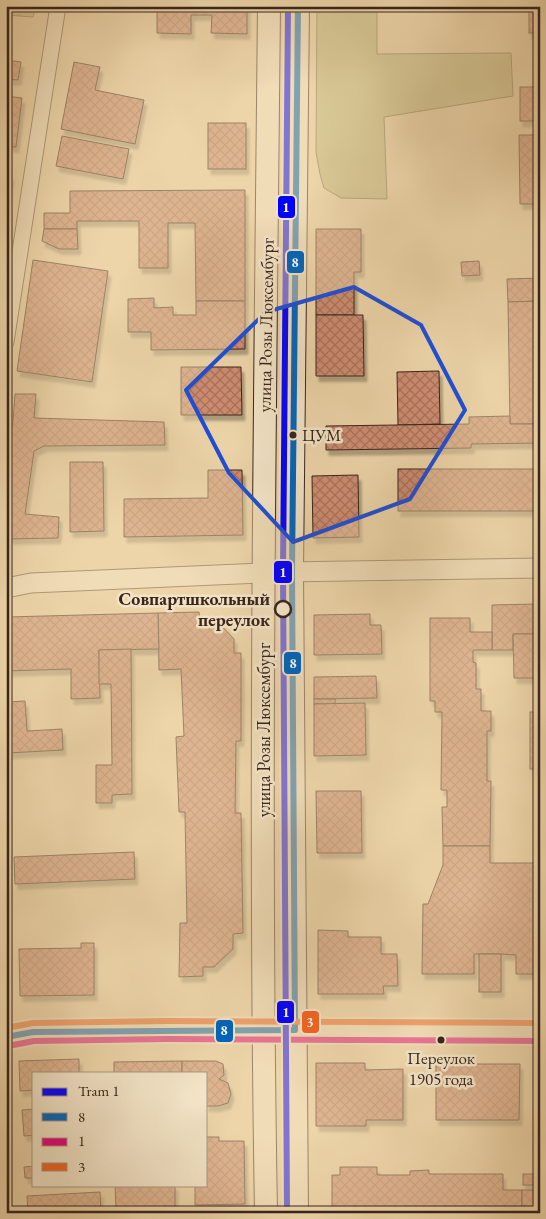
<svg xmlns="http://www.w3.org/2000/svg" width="546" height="1219" font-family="'EB Garamond',serif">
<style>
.forest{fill:url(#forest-crowns);stroke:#7c704f}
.park{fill:#c0bb82;stroke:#7c704f}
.building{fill:url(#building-cross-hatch);stroke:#38241c;filter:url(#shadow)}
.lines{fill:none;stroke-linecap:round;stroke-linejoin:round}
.minor-casing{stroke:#65503f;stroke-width:17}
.tertiary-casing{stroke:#65503f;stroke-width:21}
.secondary-casing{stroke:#38241c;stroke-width:24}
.minor{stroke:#f3e4c7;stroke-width:15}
.tertiary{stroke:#f3e4c7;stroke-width:19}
.secondary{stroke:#f3e4c7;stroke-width:22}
.bus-1-casing{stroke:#f3e4c7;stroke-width:10}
.bus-2-casing{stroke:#f3e4c7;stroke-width:10}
.bus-3-casing{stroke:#f3e4c7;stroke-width:10}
.bus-1{stroke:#0065bd;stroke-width:6}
.bus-2{stroke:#e5007d;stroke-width:6}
.bus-3{stroke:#f26522;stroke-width:6}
.tram-1-casing{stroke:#f3e4c7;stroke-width:10}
.tram-1{stroke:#00f;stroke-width:6}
.marked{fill:none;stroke:#1d4ed8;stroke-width:4;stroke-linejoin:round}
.bus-dot{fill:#38241c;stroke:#f3e4c7;stroke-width:2}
.stop-dot{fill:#f3e4c7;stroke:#38241c;stroke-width:2.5}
.labels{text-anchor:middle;stroke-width:5;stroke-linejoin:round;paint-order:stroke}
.bus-label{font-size:17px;fill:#38241c;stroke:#f3e4c7;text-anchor:start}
.street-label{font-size:18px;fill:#38241c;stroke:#f3e4c7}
.stop-label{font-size:18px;font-weight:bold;fill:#38241c;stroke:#f3e4c7;text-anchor:end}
.line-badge{stroke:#f3e4c7;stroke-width:2}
.badge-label{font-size:14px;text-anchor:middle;font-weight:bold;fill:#fff}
</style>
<defs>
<pattern id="forest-crowns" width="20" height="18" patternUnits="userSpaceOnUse" patternTransform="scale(1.25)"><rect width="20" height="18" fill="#c0bb82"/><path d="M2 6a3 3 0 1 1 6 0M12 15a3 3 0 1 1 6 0" fill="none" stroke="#9d986a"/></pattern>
<pattern id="building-cross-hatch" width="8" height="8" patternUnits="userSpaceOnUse" patternTransform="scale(1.25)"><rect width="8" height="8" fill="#ce8c71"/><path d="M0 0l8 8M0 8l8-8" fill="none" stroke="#a8725c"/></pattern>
<filter id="shadow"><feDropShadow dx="3" dy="5.5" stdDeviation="1" flood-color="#0004"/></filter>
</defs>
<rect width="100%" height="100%" fill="#edd5a9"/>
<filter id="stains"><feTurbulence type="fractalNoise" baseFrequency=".004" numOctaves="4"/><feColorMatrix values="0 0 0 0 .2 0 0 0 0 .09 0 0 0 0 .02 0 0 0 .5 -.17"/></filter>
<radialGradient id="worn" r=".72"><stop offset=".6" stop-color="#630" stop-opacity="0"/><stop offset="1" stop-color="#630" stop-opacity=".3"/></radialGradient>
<!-- forest -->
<path class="forest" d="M6 6H36L33 17 6 15Z"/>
<!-- park -->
<path class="park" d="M317 6H377V54L511 53 513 96 384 117 387 199 341 198 324 188 320 174 316 152Z"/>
<!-- building -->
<g class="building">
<path d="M157 6H247V34L211 33 212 15H191V34L157 33Z"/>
<rect x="529" y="6" width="11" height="27"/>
<path d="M6 60 21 62 18 80 6 79Z"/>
<path d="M74 62 100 67 95 90 144 100 135 144 61 129Z"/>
<rect x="520" y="87" width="20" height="34"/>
<path d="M6 96 22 98 16 147 6 146Z"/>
<rect x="208" y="123" width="38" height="46"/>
<path d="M519 135H540V204H520Z"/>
<path d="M62 136 129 149 123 179 56 166Z"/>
<path d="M6 175H11L6 209Z"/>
<path d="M245 190V301H196L195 223H168V268H139V221H77V229H44V213H70V191Z"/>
<path d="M44 229H77L78 249H59L42 241Z"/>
<path d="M316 229H361V272H354V315H316Z"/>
<path d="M33 260 108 271 92 382 17 371Z"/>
<path d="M479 261 480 275 462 276 461 262Z"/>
<path d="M540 278V301L508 302 507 279Z"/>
<path d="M154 298V308L173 307V315H196V301H245V349L151 350V332H128V299Z"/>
<path d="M539 301 540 424H510L508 302Z"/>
<path d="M316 315H363L364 376H316Z"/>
<path d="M181 367H241L242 415H181Z"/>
<path d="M439 371 440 424 398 425 397 372Z"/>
<path d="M15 394H36L34 418 164 422 165 445 44 446 34 451 25 514 59 517 58 538 6 539V469L13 421Z"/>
<path d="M510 416V424H540V443L471 444V448L326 450V426L469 424V417Z"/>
<path d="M70 462H103L104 531 70 532Z"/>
<rect x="398" y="469" width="142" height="42"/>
<path d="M208 470H242L243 535 124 537V499L208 498Z"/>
<path d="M358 475 359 537 313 538 312 476Z"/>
<path d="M536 604 537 634H513V650H492V605Z"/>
<path d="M199 612 200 621H217L234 639V653H241V741H236L235 813H241L243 933 233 934V949L214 967H203V976L179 977 180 923H187L185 812H179L176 737 184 736 181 669 159 670 158 613Z"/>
<path d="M158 613 159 649 99 650 100 698 71 699V669L6 671V617Z"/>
<path d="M370 614V625H381L382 654 314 655V615Z"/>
<path d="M430 618H470V632H492V650H473V662L476 663V689H481V711H491V731H487V781H491L490 846H443L442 807H447V790H441L442 712H435V701H430Z"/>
<path d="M513 634H540V678H514Z"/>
<path d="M131 649 132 794 112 795V803H96V765H112L111 684H99V650Z"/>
<path d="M376 676 377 698 314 699V677Z"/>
<rect x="314" y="699" width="21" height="5"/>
<path d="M25 701 27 731 62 729 63 750 8 753 6 702Z"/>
<path d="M365 703 366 755 314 756V704Z"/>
<rect x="530" y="712" width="10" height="57"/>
<path d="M316 791H361L362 853H317Z"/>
<path d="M443 846H490V863H540V974H516V955L501 954H474V974H422L423 904H428L443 865Z"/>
<path d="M134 852 135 879 15 884 14 857Z"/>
<path d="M318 930 348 931V937H381V954H397L398 986H383L384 994H318Z"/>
<path d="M81 943H94V995L20 996 19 949 81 948Z"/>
<rect x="479" y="954" width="22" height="38"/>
<path d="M79 1059V1073H34V1090L20 1091 19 1061Z"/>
<path d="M182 1061V1073H114V1062Z"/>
<path d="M182 1061H216L223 1064 224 1075 219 1079 228 1083 231 1094 228 1103 218 1106H206V1073H182Z"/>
<path d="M316 1063H365V1070L403 1069V1120H366V1126H316Z"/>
<path d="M436 1064H520L519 1120H436Z"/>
<path d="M34 1109V1135L24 1136 22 1110Z"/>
<path d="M206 1137H219V1141H244L245 1204 195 1205V1185H206Z"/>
<path d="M34 1166V1178H25L24 1167Z"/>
<path d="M340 1167H377V1175H410V1171L429 1170V1174H503V1190H522V1213H326V1208H332V1175H340Z"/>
<rect x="523" y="1174" width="17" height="11"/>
<path d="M115 1185H175V1210H116Z"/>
<rect x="522" y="1190" width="18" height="23"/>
<path d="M100 1192 101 1213H28L27 1196Z"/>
</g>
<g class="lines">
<defs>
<path id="minor" d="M6 342 58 6"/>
<path id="tertiary" d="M6 588 31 583 283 572 540 568"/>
<g id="secondary">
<path d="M6 1037 33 1032 166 1030 540 1032"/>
<path d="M266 1213C259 811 265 408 269 6"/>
<path d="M297 1213 292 572 298 6"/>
</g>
</defs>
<!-- minor casing -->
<use href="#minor" class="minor-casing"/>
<!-- tertiary casing -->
<use href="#tertiary" class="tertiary-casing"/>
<!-- secondary casing -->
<use href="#secondary" class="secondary-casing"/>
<!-- minor -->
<use href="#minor" class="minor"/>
<!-- tertiary -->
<use href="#tertiary" class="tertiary"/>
<!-- secondary -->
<use href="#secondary" class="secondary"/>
<defs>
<path id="bus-1" d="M6 1037 33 1032 295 1030 292 572 298 6"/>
<path id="bus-2" d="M8 1046 34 1041 166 1039 540 1041"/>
<path id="bus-3" d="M6 1028 33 1023 166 1021 540 1023"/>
</defs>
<!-- bus-1 casing -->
<use href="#bus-1" class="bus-1-casing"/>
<!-- bus-2 casing -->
<use href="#bus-2" class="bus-2-casing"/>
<!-- bus-3 casing -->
<use href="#bus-3" class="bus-3-casing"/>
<!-- bus-1 -->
<use href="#bus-1" class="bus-1"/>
<!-- bus-2 -->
<use href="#bus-2" class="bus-2"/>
<!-- bus-3 -->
<use href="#bus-3" class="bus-3"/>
<defs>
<path id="tram-1" d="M287 1213 283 572 288 6"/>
</defs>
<!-- tram-1 casing -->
<use href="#tram-1" class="tram-1-casing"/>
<!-- tram-1 -->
<use href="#tram-1" class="tram-1"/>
</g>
<!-- marked area -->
<path d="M0 0H546V1219H0ZM354 287 421 325 465 410 410 499 293 542 229 473 186 390 266 312Z" fill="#edd5a9" fill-opacity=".55" fill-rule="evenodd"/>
<path class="marked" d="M354 287 421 325 465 410 410 499 293 542 229 473 186 390 266 312Z"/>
<!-- markers -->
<g class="bus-dot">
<circle cx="293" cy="435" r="4.5"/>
<circle cx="441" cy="1040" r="4.5"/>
</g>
<circle class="stop-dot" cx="283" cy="609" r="8"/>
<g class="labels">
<!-- bus labels -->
<g class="bus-label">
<text x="302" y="441">ЦУМ</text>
<text x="441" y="1064" text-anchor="middle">Переулок<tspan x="441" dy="21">1905 года</tspan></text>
</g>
<!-- street labels -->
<g class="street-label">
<text transform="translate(266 325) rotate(-89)" y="6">улица Розы Люксембург</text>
<text transform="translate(264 730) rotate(-90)" y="6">улица Розы Люксембург</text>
</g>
<!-- stop labels -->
<g class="stop-label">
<text x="270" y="605">Совпартшкольный<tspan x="270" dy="21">переулок</tspan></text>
</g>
</g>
<g class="line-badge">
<rect x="277" y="195" width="19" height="24" rx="5" fill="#00f"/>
<rect x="286" y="250" width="19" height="24" rx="5" fill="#0065bd"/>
<rect x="273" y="560" width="20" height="24" rx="5" fill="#00f"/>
<rect x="283" y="651" width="19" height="24" rx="5" fill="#0065bd"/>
<rect x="276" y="1000" width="19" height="24" rx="5" fill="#00f"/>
<rect x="301" y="1010" width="19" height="24" rx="5" fill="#f26522"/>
<rect x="215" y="1019" width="19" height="24" rx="5" fill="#0065bd"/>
</g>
<g class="badge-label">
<text x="286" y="212">1</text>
<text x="295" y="267">8</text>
<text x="283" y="577">1</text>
<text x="293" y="668">8</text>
<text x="286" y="1017">1</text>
<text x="310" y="1027">3</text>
<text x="224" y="1035">8</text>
</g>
<!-- margin -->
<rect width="546" height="1219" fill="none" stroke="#edd5a9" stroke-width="25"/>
<rect x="8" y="8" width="531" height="1204" fill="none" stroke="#38241c" stroke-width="2.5"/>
<rect x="12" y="12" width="521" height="1194" fill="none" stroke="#38241c"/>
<!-- legend -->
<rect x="32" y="1072" width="175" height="115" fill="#f3e4c7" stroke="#a89783"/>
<rect x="42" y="1088" width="25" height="8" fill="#0000ff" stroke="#a89783"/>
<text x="78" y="1096" font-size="15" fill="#38241c">Tram 1</text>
<rect x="42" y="1113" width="25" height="8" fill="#0065bd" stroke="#a89783"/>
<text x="78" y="1122" font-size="15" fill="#38241c">8</text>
<rect x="42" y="1138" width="25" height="8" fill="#e5007d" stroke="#a89783"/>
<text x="78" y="1146" font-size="15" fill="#38241c">1</text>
<rect x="42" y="1163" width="25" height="8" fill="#f26522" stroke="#a89783"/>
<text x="78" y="1172" font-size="15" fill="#38241c">3</text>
<rect width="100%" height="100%" filter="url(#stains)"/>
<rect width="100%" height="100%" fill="url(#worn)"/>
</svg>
